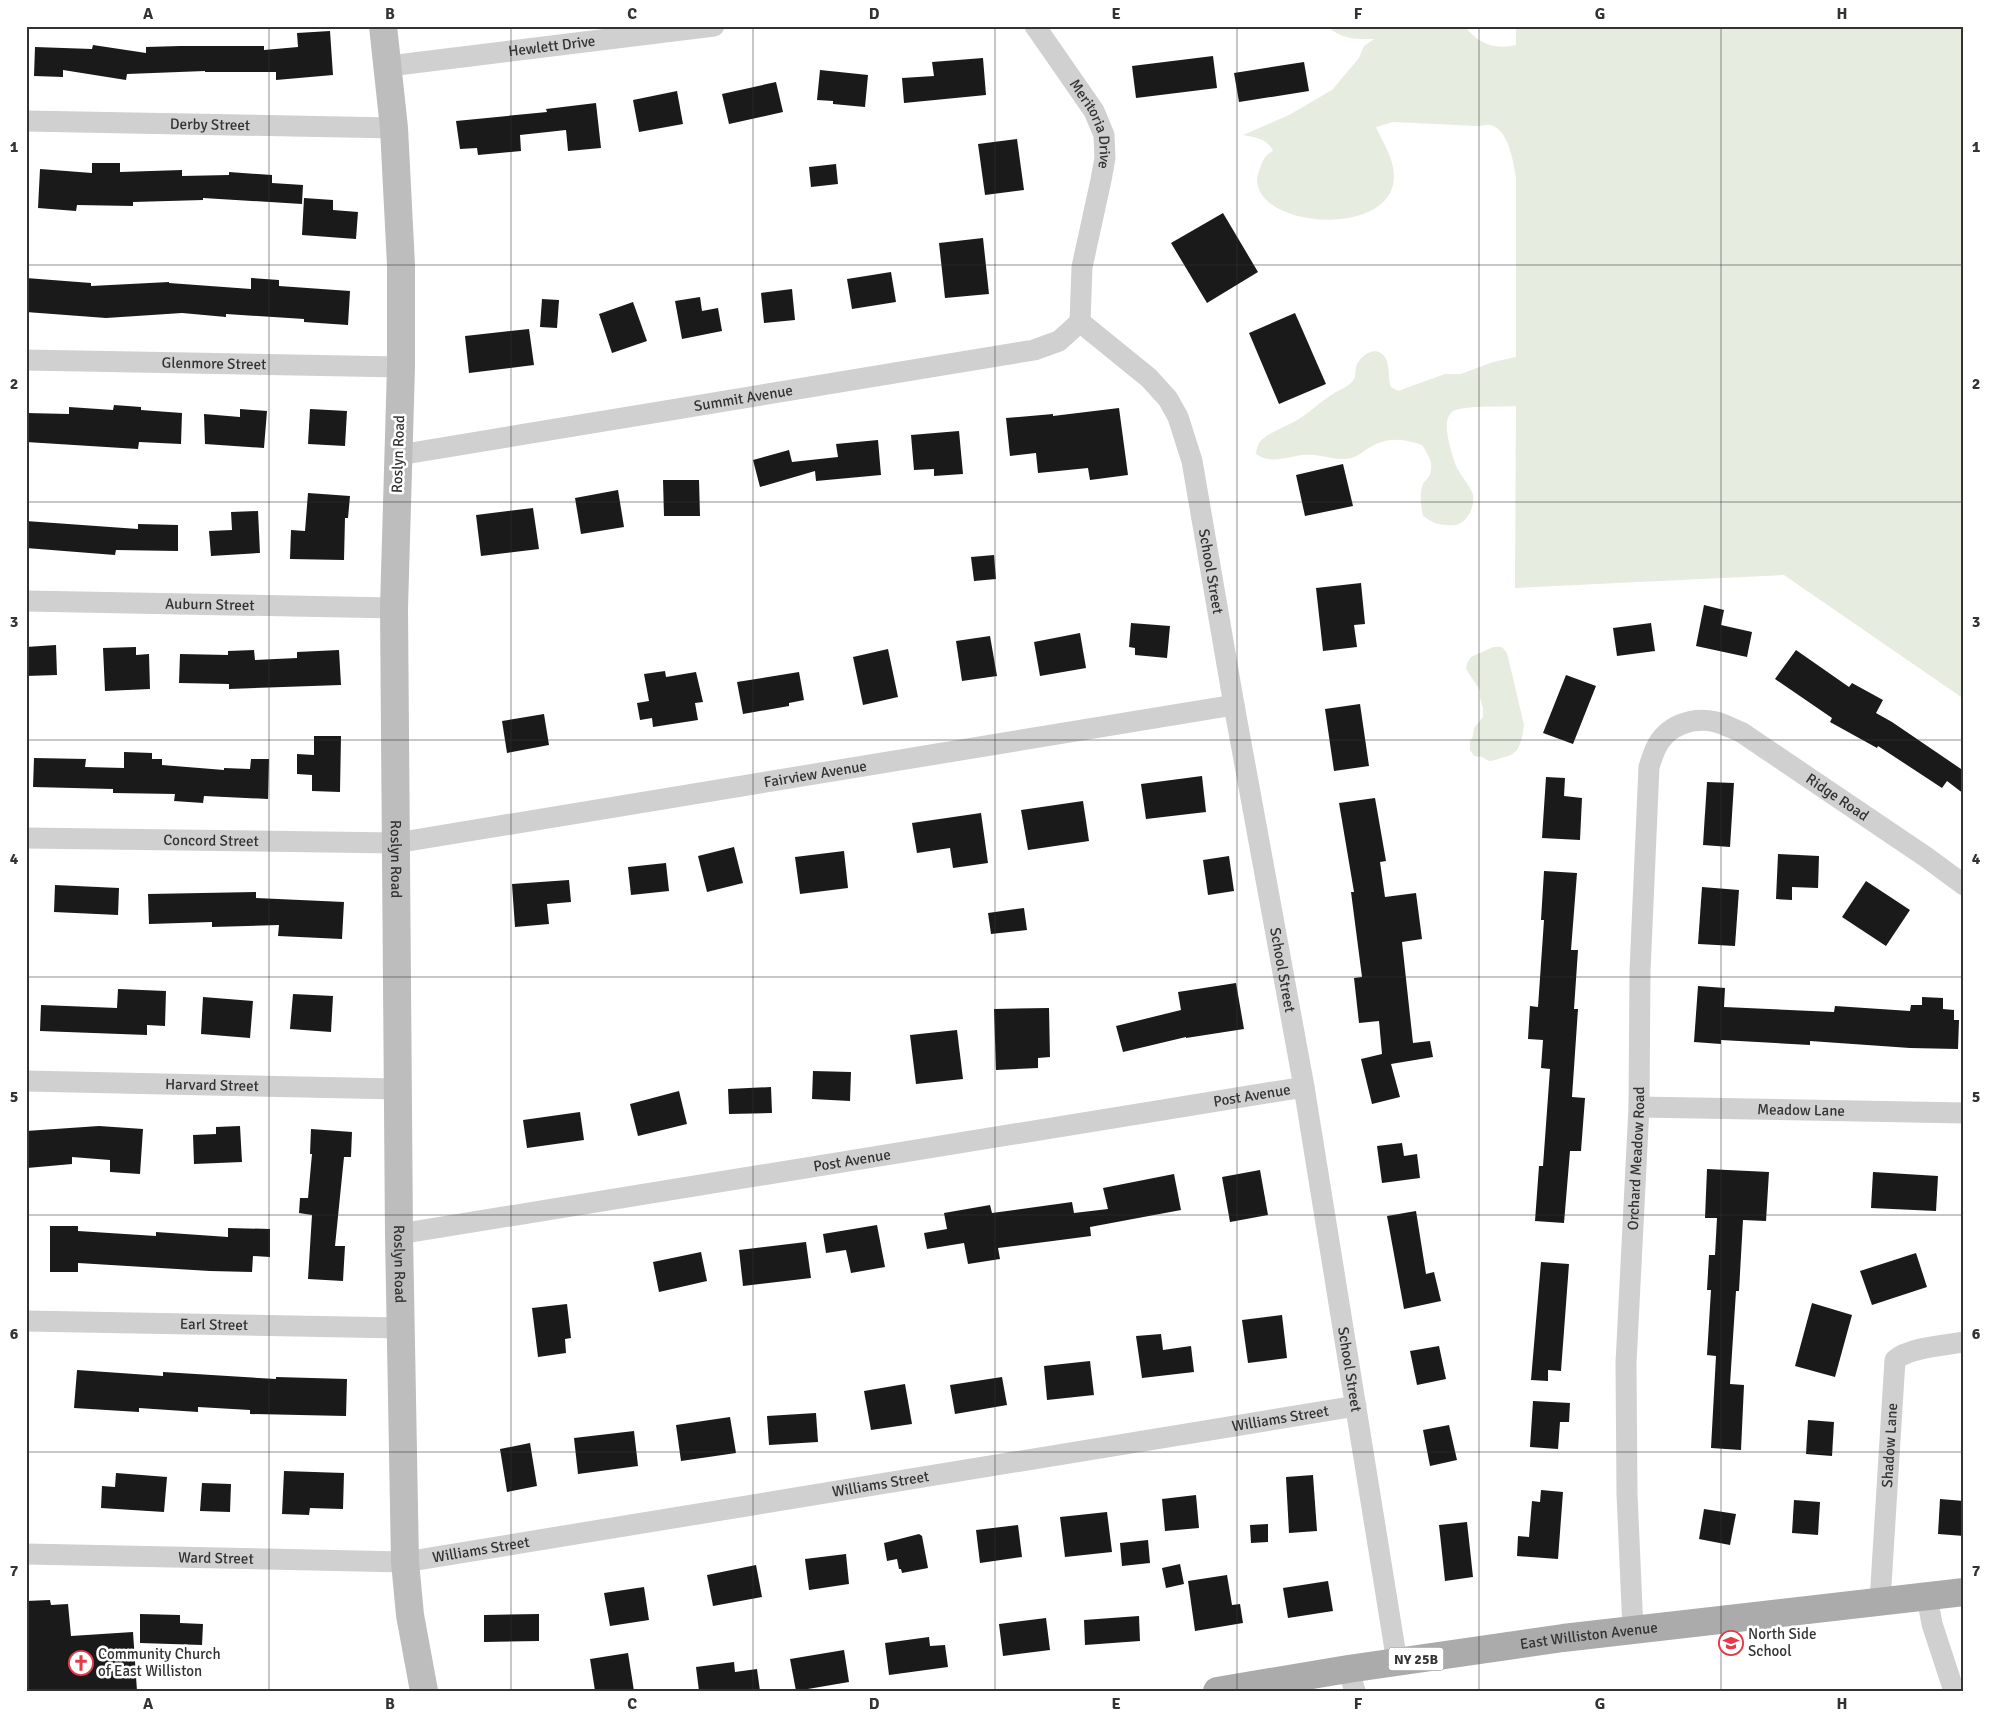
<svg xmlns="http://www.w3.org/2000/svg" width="1990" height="1717" font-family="Signika,sans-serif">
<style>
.green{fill:#e6ecdf}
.building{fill:#1a1a1a}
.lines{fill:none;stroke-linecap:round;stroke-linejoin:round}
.street{stroke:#d0d0d0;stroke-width:21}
.secondary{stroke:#bdbdbd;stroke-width:28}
.primary{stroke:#ababab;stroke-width:28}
.grid{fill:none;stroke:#333;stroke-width:1;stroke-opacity:0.55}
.labels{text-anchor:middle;stroke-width:5;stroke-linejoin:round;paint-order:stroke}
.shield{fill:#fff;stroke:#707070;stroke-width:1}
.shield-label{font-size:14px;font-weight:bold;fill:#333}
.street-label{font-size:15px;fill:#333;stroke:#fff}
.poi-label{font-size:15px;fill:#333;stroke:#fff;text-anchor:start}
.neatline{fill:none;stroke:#333;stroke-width:2}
.grid-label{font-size:16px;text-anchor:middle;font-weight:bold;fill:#333}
</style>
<rect width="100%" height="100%" fill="#fff"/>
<!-- green -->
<g class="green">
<path d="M1327 26H1465C1477 44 1496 50 1516 45V26H1964V699L1784 575 1515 588 1516 406C1503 407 1460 405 1452 412 1440 421 1452 454 1456 466 1460 475 1468 483 1472 492 1477 504 1467 524 1455 525 1441 526 1434 524 1423 516 1421 506 1419 494 1423 484 1425 480 1429 478 1430 474 1434 463 1428 454 1422 445 1401 438 1386 437 1367 449 1361 454 1354 458 1346 459 1333 460 1318 453 1304 455 1287 456 1272 465 1256 454 1257 447 1258 442 1264 438 1273 431 1284 427 1294 422 1312 412 1324 397 1342 389 1346 387 1352 383 1354 379 1356 375 1355 369 1357 364 1361 357 1370 349 1379 352 1392 358 1387 377 1391 387L1398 391 1445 374H1461L1493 362 1516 357V177C1513 162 1509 129 1490 125 1487 124 1482 126 1478 126L1393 122 1376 127C1383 143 1394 158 1394 177 1393 238 1256 229 1257 179 1257 176 1259 172 1260 168 1263 160 1265 155 1273 151 1268 139 1254 137 1243 135L1289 115 1332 90 1359 58 1364 46 1374 39C1356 39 1342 40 1327 26Z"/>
<path d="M1493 647H1502L1507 653 1524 725C1522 740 1520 754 1505 757 1499 758 1495 761 1489 761L1482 757 1474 756 1470 750V742L1473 736 1474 728 1483 717V708L1480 698V690L1466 669 1467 663 1471 657Z"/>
</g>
<!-- building -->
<g class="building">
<path d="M330 31 333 75 276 80V72H205V71L127 74 126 80 63 70V77L34 76 35 47 92 49 93 45 146 53V47L180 46H264V50L298 47 297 33Z"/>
<path d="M1213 56 1217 88 1136 98 1132 66Z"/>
<path d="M983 58 986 95 904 103 902 78 934 76 932 62Z"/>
<path d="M1304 62 1309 91 1239 102 1234 73Z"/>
<path d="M820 70 868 75 865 107 833 104V101L817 100Z"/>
<path d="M776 82 783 112 729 124 722 94Z"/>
<path d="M677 91 683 124 639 132 633 100Z"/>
<path d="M596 103 601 148 568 151 566 130 520 135 521 151 478 155 477 148 460 149 456 121 547 112 546 109Z"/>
<path d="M1017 139 1024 190 985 195 978 144Z"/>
<path d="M92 163H120V172L182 170V176L229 175V172L272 175V183L303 185 302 204 203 198V200L133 202V206L77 205 76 211 38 208 40 169 92 173Z"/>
<path d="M836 164 838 184 811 187 809 167Z"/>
<path d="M304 198 333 200V210L358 212 356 239 302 235Z"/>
<path d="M1223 213 1258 272 1207 303 1171 243Z"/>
<path d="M983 238 989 294 945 298 939 243Z"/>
<path d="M891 272 896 302 852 309 847 279Z"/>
<path d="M26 278 91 283V286L169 282V283L251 289V278L279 280V286L350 291 348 325 304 322V319L226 314V317L182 313 106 318 26 312Z"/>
<path d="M792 289 795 320 764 323 761 293Z"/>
<path d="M700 297 702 311 718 308 722 331 682 339 675 301Z"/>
<path d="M542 299 559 300 557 328 540 327Z"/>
<path d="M633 302 647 341 612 353 599 314Z"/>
<path d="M1295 313 1326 384 1279 404 1249 333Z"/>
<path d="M529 329 534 365 469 373 465 336Z"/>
<path d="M114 405 141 407V410L182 413 181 444 139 442 138 449 26 442V413L69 414V407L113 410Z"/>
<path d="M1119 408 1128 475 1090 480 1088 468 1038 473 1036 453 1010 456 1006 418 1053 414V416Z"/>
<path d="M240 409 267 411 264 448 205 444 204 414 240 417Z"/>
<path d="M310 409 347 411 345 446 308 444Z"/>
<path d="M959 431 963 474 934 476V469L914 470 911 435Z"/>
<path d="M878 440 881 475 816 481 815 471 760 487 753 460 789 450 792 462 838 457 836 444Z"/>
<path d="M1343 464 1353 506 1305 516 1296 475Z"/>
<path d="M663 480H699L700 516H664Z"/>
<path d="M618 490 624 527 581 534 575 498Z"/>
<path d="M308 493 350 496 348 518H345L344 560 290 559 291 530 305 531Z"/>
<path d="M533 508 539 549 481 556 476 515Z"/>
<path d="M258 511 260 553 211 556 209 531 232 530 231 512Z"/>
<path d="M26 521 138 529V524L178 525V551L116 550 115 555 26 548Z"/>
<path d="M994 555 996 579 974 581 971 557Z"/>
<path d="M1361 583 1365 624 1354 625 1357 647 1323 651 1316 588Z"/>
<path d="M1704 605 1724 610 1721 625 1752 632 1747 657 1696 646Z"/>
<path d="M1131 623 1170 626 1167 658 1135 655V648L1129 647Z"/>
<path d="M1651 623 1655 651 1617 656 1613 628Z"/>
<path d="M1080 633 1086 668 1040 676 1034 642Z"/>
<path d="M990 636 997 676 962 681 956 641Z"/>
<path d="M56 645 57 675 26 676V647Z"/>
<path d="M136 647V655L149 654 150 689 105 691 103 648Z"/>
<path d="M888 649 898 697 863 705 853 657Z"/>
<path d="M254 650 255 660 297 658V652L339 650 341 685 229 689V684L179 683 180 654 228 655V651Z"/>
<path d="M1796 650 1849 687 1852 683 1883 700 1876 713 1892 722 1964 771V794L1947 781 1942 788 1878 746 1877 748 1830 722 1832 718 1775 679Z"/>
<path d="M665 671 666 677 696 672 703 702 695 703 698 720 653 727 652 718 640 720 637 703 649 701 644 674Z"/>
<path d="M799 672 804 700 789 703V706L743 714 737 682Z"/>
<path d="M1566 675 1596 686 1573 744 1543 733Z"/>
<path d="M1360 704 1369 766 1334 771 1325 709Z"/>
<path d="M544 714 549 745 507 753 502 721Z"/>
<path d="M314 736H341L340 792 312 791V775L297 774V754L314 755Z"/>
<path d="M124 752 152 753V759H162V765L224 770V768L250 769 251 759H269L268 799 204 796 203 803 174 801 175 794 113 793V789L33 787 34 758 86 759 85 767 124 768Z"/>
<path d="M1202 776 1206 812 1146 819 1141 784Z"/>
<path d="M1546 777 1565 778 1564 796 1582 798 1580 840 1542 838Z"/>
<path d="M1707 782 1734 783 1730 847 1703 845Z"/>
<path d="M1375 798 1386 861 1380 862 1385 897 1416 893 1422 939 1402 942 1413 1043 1430 1041 1433 1057 1391 1064 1400 1097 1372 1104 1361 1059 1382 1054 1379 1021 1359 1023 1354 978 1362 977 1351 892H1354L1339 803Z"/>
<path d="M1083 801 1089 841 1028 850 1021 810Z"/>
<path d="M981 813 988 863 953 868 950 848 917 853 912 823Z"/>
<path d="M734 847 743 883 707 892 698 856Z"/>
<path d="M844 851 848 888 800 894 795 857Z"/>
<path d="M1778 854 1819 856 1818 888 1792 887V900L1776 899Z"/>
<path d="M1229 856 1234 891 1208 895 1203 860Z"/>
<path d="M666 863 669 891 631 895 628 867Z"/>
<path d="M1544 871 1577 873 1571 950H1578L1574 1009H1578L1572 1097 1585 1098 1581 1151H1570L1564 1223 1535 1221 1539 1166H1543L1550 1069 1541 1068 1543 1040 1528 1039 1530 1006 1538 1007 1544 920H1541Z"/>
<path d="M569 880 571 902 547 904 549 924 515 927 512 884Z"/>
<path d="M1866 881 1910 910 1886 946 1842 917Z"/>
<path d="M55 885 119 888 118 915 54 912Z"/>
<path d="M1702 887 1739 890 1735 946 1698 944Z"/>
<path d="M256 892V898L344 902 342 939 278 936 279 925 212 927V922L149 924 148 894Z"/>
<path d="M1024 908 1027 930 991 934 988 913Z"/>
<path d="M1236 983 1244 1029 1186 1038V1037L1123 1052 1116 1026 1181 1010 1178 992Z"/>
<path d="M1698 986 1725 988 1724 1007 1834 1012 1835 1006 1910 1011 1911 1005H1922V997L1943 998V1009L1954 1010V1020H1959L1958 1049 1910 1048 1810 1041V1045L1721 1040V1044L1694 1042Z"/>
<path d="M118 989 166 991 165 1026 147 1025V1035L40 1031 41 1005 117 1008Z"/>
<path d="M293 994 333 996 331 1032 290 1029Z"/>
<path d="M203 997 253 1001 250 1038 201 1034Z"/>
<path d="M1049 1008 1050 1057 1038 1058V1068L996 1070 994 1009Z"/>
<path d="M957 1030 963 1079 916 1084 910 1035Z"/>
<path d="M813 1071 851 1072 850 1101 812 1099Z"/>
<path d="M771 1087 772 1113 729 1114 728 1089Z"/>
<path d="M679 1091 687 1124 638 1136 630 1104Z"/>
<path d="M580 1112 584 1140 527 1148 523 1120Z"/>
<path d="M99 1126 143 1129 140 1174 110 1172V1160L72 1157V1164L27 1168 26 1131Z"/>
<path d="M240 1126 242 1162 194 1164 193 1135 216 1134V1127Z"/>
<path d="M311 1129 352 1132 351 1157H344L335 1246H345L343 1281 308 1279 312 1215 299 1213 300 1198H308L312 1154H310Z"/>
<path d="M1402 1143 1404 1156 1417 1154 1420 1178 1382 1183 1377 1146Z"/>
<path d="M1707 1169 1769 1172 1766 1221 1743 1220 1739 1291H1736L1730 1384 1744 1385 1741 1450 1711 1448 1716 1356 1707 1355 1711 1290H1707L1709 1255H1715L1717 1218H1705Z"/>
<path d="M1260 1170 1268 1215 1230 1222 1222 1177Z"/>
<path d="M1873 1172 1938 1176 1936 1211 1871 1208Z"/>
<path d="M1174 1174 1181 1210 1090 1227 1091 1236 998 1248 1000 1259 968 1264 964 1243 927 1249 924 1233 947 1229 944 1213 990 1205 992 1213 1072 1202 1074 1213 1108 1209 1103 1188Z"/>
<path d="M1416 1211 1426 1274 1434 1272 1441 1301 1404 1309 1387 1216Z"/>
<path d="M877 1225 885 1267 851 1273 846 1250 826 1253 823 1234Z"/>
<path d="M50 1226H78V1231L156 1236V1232L228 1237V1228L270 1229V1257L253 1256 252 1272 210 1271 78 1263V1272H50Z"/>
<path d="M806 1242 811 1278 743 1286 739 1250Z"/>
<path d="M701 1252 707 1281 659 1292 653 1262Z"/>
<path d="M1916 1253 1927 1287 1872 1305 1860 1271Z"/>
<path d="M1541 1262 1569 1264 1561 1371 1548 1370V1381L1531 1380Z"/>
<path d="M1812 1303 1852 1315 1835 1377 1795 1366Z"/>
<path d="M567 1304 571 1338 565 1339 566 1353 538 1357 532 1308Z"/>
<path d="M1282 1315 1287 1358 1248 1363 1242 1320Z"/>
<path d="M1161 1334 1163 1350 1191 1346 1194 1372 1142 1378 1136 1336Z"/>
<path d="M1439 1346 1446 1379 1417 1385 1410 1351Z"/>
<path d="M1090 1361 1094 1395 1047 1400 1044 1366Z"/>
<path d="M77 1370 163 1376V1372L276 1379V1377L347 1379 346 1416 250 1414V1410L198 1407V1412L139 1408V1412L74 1408Z"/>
<path d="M1002 1377 1007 1405 955 1414 950 1385Z"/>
<path d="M905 1384 912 1424 871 1430 864 1391Z"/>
<path d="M1533 1401 1570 1403 1569 1422H1560L1558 1449 1530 1447Z"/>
<path d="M816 1413 818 1442 769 1445 767 1416Z"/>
<path d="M730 1417 736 1453 681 1461 676 1425Z"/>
<path d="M1808 1420 1834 1422 1832 1456 1806 1454Z"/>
<path d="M1449 1425 1457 1460 1430 1466 1423 1430Z"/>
<path d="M634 1431 638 1466 578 1474 574 1438Z"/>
<path d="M530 1443 537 1486 507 1492 500 1449Z"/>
<path d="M284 1471 344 1473 343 1509 310 1508 309 1515 282 1514Z"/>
<path d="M116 1473 167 1477 164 1512 101 1508 102 1486 115 1487Z"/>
<path d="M1313 1475 1317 1531 1289 1533 1286 1477Z"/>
<path d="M202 1483 231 1484 230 1512 200 1511Z"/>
<path d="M1541 1490 1563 1492 1558 1559 1517 1556 1518 1536 1529 1537 1532 1501 1540 1502Z"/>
<path d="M1196 1495 1199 1528 1165 1531 1162 1499Z"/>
<path d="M1940 1499 1964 1501V1536L1938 1534Z"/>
<path d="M1794 1500 1820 1502 1818 1535 1792 1533Z"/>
<path d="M1704 1509 1736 1514 1730 1545 1699 1539Z"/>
<path d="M1107 1512 1112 1552 1065 1557 1060 1517Z"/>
<path d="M1467 1522 1473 1577 1445 1581 1439 1525Z"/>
<path d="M1268 1524V1542L1251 1543 1250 1525Z"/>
<path d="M1018 1525 1022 1557 980 1563 976 1530Z"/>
<path d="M919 1534 922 1536 928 1568 902 1573 901 1569H899L897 1559 887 1561 884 1543Z"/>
<path d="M1148 1540 1150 1563 1122 1566 1120 1543Z"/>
<path d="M846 1554 849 1584 809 1590 805 1559Z"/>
<path d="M1180 1564 1184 1584 1166 1588 1162 1568Z"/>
<path d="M756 1565 762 1597 713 1606 707 1575Z"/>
<path d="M1227 1575 1232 1605 1240 1604 1243 1623 1195 1631 1188 1581Z"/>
<path d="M1328 1581 1333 1611 1288 1618 1283 1588Z"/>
<path d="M644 1587 649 1620 610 1626 604 1593Z"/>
<path d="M50 1600 51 1605 68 1604 71 1636 133 1632 137 1691H106V1689L26 1691V1601Z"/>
<path d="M140 1614 180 1615V1623L203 1624 202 1645 140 1643Z"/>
<path d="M539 1614V1641L484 1642V1615Z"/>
<path d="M1139 1616 1140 1641 1085 1645 1084 1620Z"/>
<path d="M1046 1618 1050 1650 1003 1656 999 1624Z"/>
<path d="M929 1637 930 1646 945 1645 948 1667 889 1675 885 1643Z"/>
<path d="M844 1650 849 1682 796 1691 790 1659Z"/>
<path d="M628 1653 634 1691H595L590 1659Z"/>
<path d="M734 1662 735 1672 757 1669 760 1691H699L696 1667Z"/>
</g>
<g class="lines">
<!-- street -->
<g class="street">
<path id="s1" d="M1035 26 1094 111 1104 135 1105 158 1101 180 1082 267 1080 322"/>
<path id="s2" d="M389 66 714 26"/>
<path id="s3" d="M26 121 394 128"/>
<path id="s4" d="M1080 322 1149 378 1168 399 1178 417 1192 461 1234 705 1304 1087 1397 1662"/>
<path id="s5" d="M26 360 401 367"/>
<path id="s6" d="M399 455 1034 350 1059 341 1080 322"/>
<path id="s7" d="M26 601 394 608"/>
<path id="s8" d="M26 838 396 843 1234 705"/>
<path id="s9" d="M26 1081 398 1089"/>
<path id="s10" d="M1639 1107 1964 1113"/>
<path id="s11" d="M399 1234 1304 1087"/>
<path id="s12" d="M26 1321 401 1328"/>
<path id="s13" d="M26 1554 405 1562 1356 1406"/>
<path d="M1927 1596 1932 1624 1954 1691"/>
<path id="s14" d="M1880 1601 1895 1360C1908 1348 1945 1345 1964 1342"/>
<path id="s15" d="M1633 1630 1627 1494 1626 1363 1639 1107 1640 971 1649 767C1651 761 1653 754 1656 748 1666 726 1692 716 1716 722 1724 724 1733 729 1741 732L1926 857 1964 885"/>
<path d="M1348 1669 1355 1691"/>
</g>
<!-- secondary -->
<path class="secondary" id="s16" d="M383 26 394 128 401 265V367L394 608 399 1234 405 1562 410 1615 424 1691"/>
<!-- primary -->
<path class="primary" id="s17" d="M1217 1691 1348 1669 1563 1638 1964 1592"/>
</g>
<!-- grid -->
<path class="grid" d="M269 26V1691M511 26V1691M753 26V1691M995 26V1691M1237 26V1691M1479 26V1691M1721 26V1691M26 265H1964M26 502H1964M26 740H1964M26 977H1964M26 1215H1964M26 1452H1964"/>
<!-- icons -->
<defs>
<symbol id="school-ring" viewBox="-11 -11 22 22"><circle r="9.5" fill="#fff" stroke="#e63946" stroke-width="1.5"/><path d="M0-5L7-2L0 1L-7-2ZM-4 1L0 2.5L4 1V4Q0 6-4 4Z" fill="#e63946"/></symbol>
<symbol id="church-ring" viewBox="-11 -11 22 22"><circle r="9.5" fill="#fff" stroke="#e63946" stroke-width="1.5"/><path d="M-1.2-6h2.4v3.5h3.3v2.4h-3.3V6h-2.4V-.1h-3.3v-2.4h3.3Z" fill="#e63946"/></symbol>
</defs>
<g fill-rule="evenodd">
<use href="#school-ring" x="1717" y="1629" width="28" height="28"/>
<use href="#church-ring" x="67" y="1649" width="28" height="28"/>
</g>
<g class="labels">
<!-- shield labels -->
<rect class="shield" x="1388.5" y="1647.5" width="55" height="23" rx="4"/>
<g class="shield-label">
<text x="1416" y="1664">NY 25B</text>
</g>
<!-- street labels -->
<g class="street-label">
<text dy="5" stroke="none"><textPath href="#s2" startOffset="164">Hewlett Drive</textPath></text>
<text dy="5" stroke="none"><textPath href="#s3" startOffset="184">Derby Street</textPath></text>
<text dy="5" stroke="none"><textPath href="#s1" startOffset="115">Meritoria Drive</textPath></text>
<text dy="5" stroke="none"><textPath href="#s5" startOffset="188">Glenmore Street</textPath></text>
<text dy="5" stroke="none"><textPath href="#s6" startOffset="349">Summit Avenue</textPath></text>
<text transform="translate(398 454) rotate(-88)" y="5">Roslyn Road</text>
<text dy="5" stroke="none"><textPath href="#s4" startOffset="296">School Street</textPath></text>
<text dy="5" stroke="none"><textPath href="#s7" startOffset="184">Auburn Street</textPath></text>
<text dy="5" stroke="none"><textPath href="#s8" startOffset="795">Fairview Avenue</textPath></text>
<text dy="5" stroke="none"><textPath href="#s15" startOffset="1098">Ridge Road</textPath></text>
<text dy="5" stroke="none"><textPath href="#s8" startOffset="185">Concord Street</textPath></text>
<text dy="5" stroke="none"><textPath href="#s16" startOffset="834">Roslyn Road</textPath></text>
<text dy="5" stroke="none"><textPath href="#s4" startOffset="701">School Street</textPath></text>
<text dy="5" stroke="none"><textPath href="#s9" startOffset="186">Harvard Street</textPath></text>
<text dy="5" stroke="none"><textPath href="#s11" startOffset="864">Post Avenue</textPath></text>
<text dy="5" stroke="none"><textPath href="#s10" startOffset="162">Meadow Lane</textPath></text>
<text dy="5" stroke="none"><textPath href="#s15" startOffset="472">Orchard Meadow Road</textPath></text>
<text dy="5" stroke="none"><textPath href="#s11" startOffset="459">Post Avenue</textPath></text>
<text dy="5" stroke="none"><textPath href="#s16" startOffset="1239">Roslyn Road</textPath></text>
<text dy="5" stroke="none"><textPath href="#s12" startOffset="188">Earl Street</textPath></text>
<text dy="5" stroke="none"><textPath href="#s4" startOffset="1106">School Street</textPath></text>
<text dy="5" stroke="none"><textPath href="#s13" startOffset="1266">Williams Street</textPath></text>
<text dy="5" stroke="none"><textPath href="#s14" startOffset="156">Shadow Lane</textPath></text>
<text dy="5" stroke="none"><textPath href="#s13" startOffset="861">Williams Street</textPath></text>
<text dy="5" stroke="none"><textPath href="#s13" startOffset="456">Williams Street</textPath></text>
<text dy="5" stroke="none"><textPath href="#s13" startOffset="190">Ward Street</textPath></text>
<text dy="5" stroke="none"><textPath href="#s17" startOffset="376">East Williston Avenue</textPath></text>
</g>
<!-- poi labels -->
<g class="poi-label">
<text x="1748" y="1639">North Side<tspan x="1748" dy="17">School</tspan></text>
<text x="98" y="1659">Community Church<tspan x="98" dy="17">of East Williston</tspan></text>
</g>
</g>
<!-- border -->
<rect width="1990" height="1717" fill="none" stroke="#ffffff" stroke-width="55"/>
<rect x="28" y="28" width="1934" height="1662" class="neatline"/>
<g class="grid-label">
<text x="148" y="19">A</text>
<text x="390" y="19">B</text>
<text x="632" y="19">C</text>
<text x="874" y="19">D</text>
<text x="1116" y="19">E</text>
<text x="1358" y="19">F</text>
<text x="1600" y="19">G</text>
<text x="1842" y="19">H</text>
<text x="14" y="152">1</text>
<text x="1976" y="152">1</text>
<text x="14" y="389">2</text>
<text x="1976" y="389">2</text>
<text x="14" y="627">3</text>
<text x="1976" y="627">3</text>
<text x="14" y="864">4</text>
<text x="1976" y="864">4</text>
<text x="14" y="1102">5</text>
<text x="1976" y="1102">5</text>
<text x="14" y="1339">6</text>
<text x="1976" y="1339">6</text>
<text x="14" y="1576">7</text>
<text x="1976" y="1576">7</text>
<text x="148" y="1709">A</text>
<text x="390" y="1709">B</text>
<text x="632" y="1709">C</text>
<text x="874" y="1709">D</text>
<text x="1116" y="1709">E</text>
<text x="1358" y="1709">F</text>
<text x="1600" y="1709">G</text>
<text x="1842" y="1709">H</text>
</g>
</svg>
